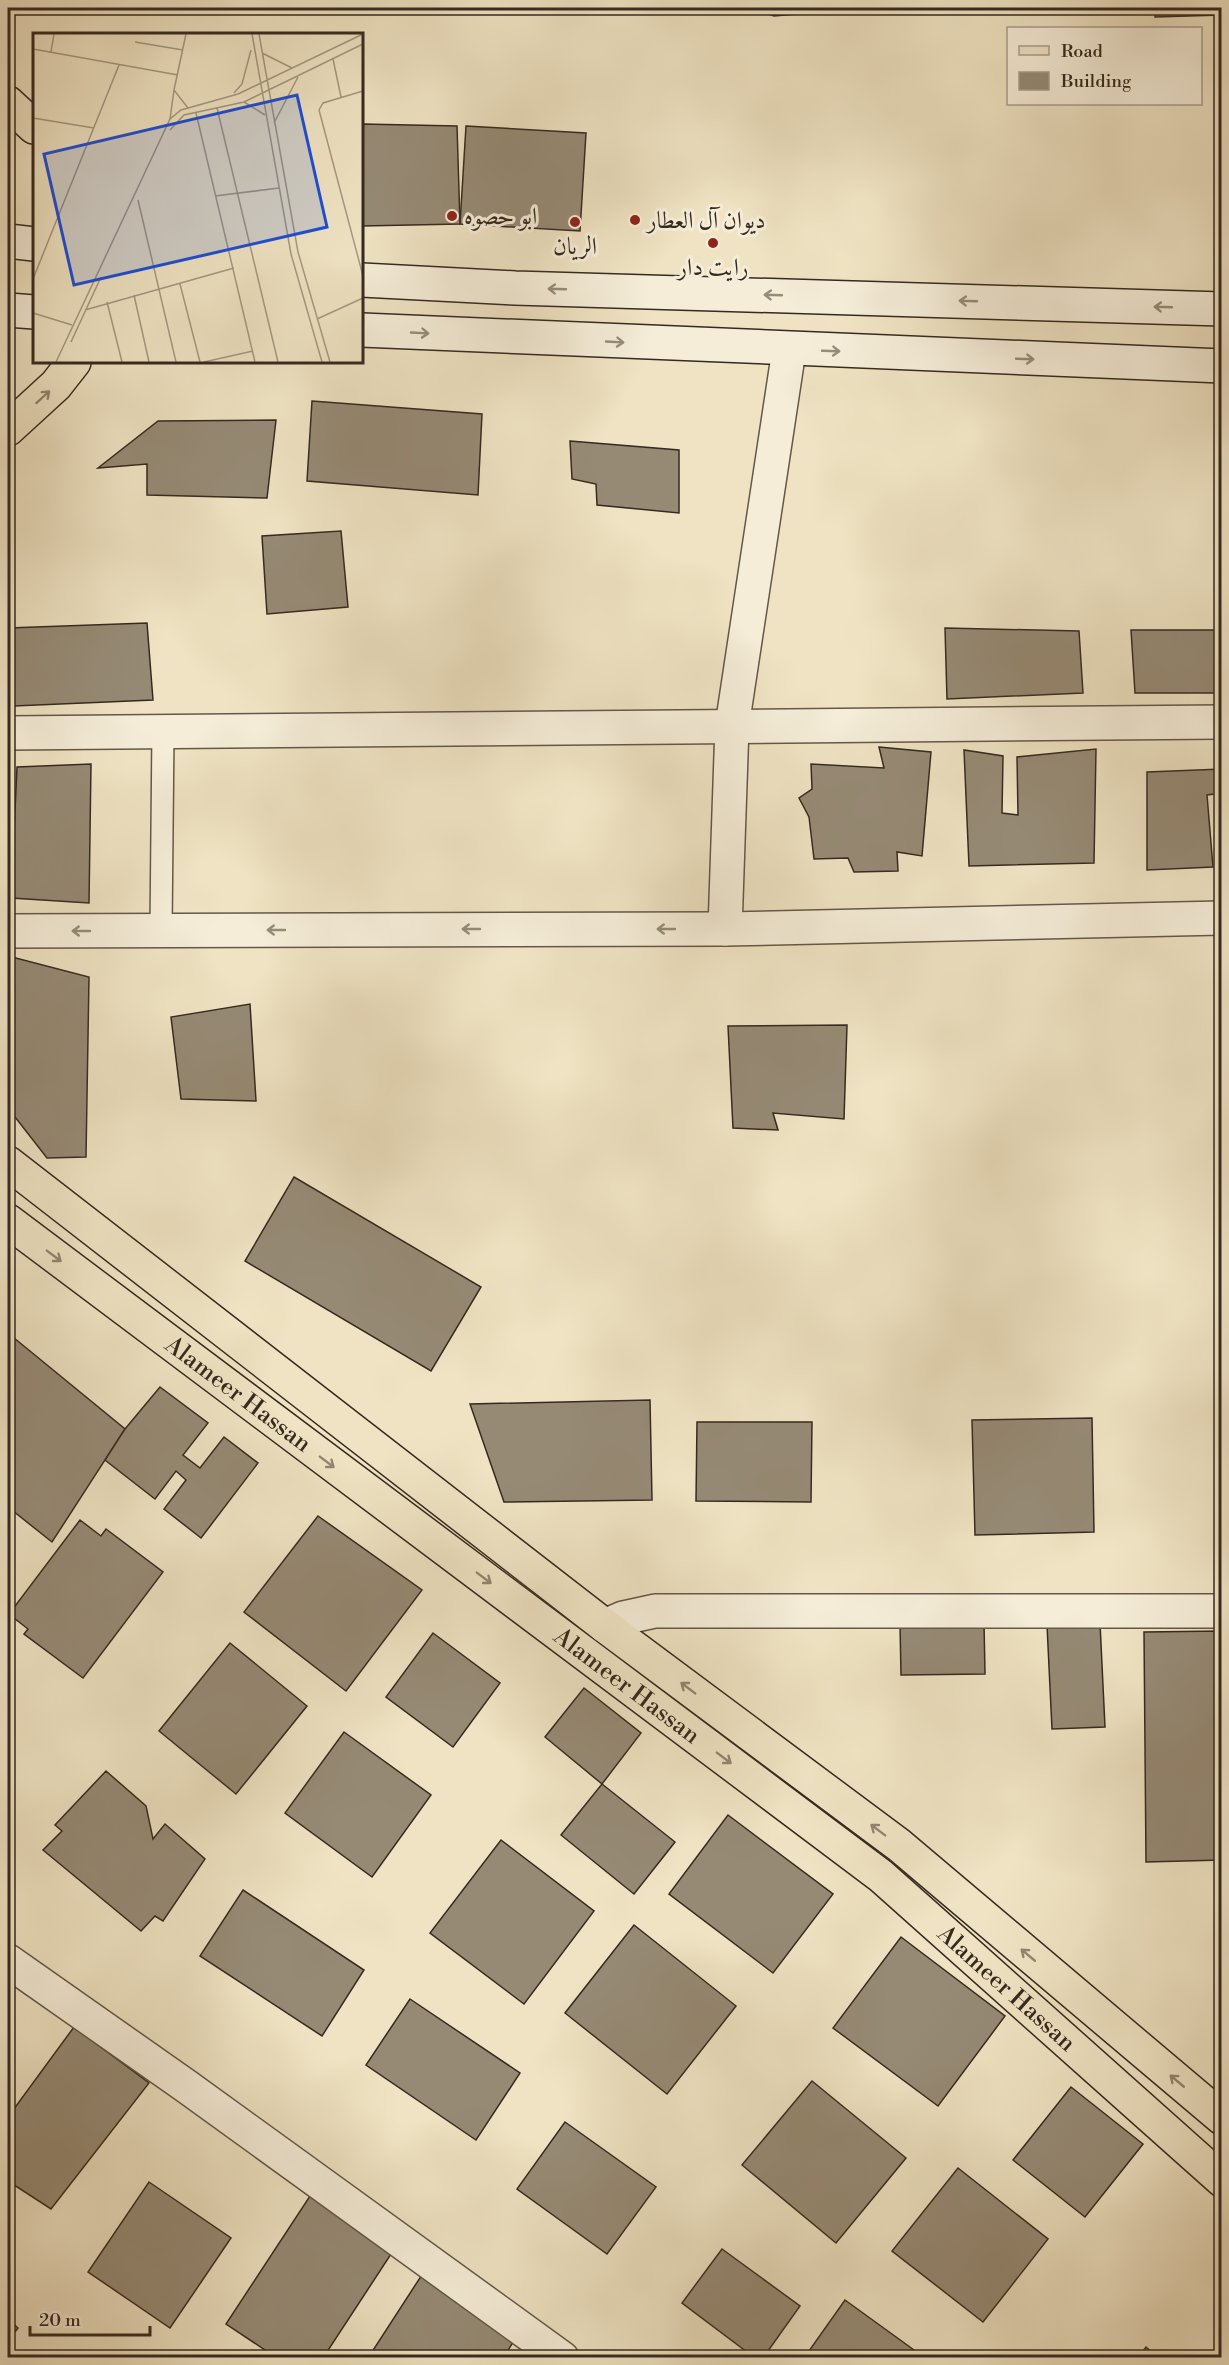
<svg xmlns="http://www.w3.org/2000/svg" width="1229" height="2365" font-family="'Libre Bodoni',Amiri,serif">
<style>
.building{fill:#968a75;stroke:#352a20;stroke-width:1.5}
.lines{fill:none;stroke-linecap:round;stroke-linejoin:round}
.service-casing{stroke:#645849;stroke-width:24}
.minor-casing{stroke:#645849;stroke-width:36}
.secondary-casing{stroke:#352a20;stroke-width:36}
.primary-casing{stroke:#352a20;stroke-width:36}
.service{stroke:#f5edd8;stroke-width:21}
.minor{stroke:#f5edd8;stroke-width:33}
.secondary{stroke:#f5edd8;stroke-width:33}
.primary{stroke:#efe3c3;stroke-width:33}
.oneway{stroke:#958c7c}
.oneway2{stroke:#928672}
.poi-dot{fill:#8f2418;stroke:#f5edd8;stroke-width:2}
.labels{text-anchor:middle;stroke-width:6;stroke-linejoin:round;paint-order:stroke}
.poi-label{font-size:24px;fill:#352a20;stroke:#f5edd8;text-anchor:start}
.street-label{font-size:24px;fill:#352a20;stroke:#f5edd8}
.inset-road{fill:none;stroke:#a59982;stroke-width:1.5}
.view{fill:#1d4ed8;fill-opacity:0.15;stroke:#1d4ed8;stroke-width:3}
.inset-edge{fill:none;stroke:#352a20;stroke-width:3}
</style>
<rect width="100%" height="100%" fill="#efe3c3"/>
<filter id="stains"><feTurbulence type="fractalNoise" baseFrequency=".00333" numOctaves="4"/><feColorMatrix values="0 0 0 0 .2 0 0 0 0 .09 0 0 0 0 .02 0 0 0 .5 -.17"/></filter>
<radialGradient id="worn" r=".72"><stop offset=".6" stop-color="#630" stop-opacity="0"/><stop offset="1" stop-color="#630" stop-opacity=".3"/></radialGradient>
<!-- building -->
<g class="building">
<path d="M728 8H844V10L774 16 760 11 727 14Z"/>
<path d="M1157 8H1222V15L1155 17Z"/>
<path d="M362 124 457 126 460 224 362 226Z"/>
<path d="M466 126 586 133 580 231 460 224Z"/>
<path d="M312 401 482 414 478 495 307 481Z"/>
<path d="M276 420 267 498 147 495V464L98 468 158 421Z"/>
<path d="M570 441 679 450V513L597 505 596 484 572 479Z"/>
<path d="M341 531 348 607 267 614 262 536Z"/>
<path d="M147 623 153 700 14 706 8 628Z"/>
<path d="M945 628 1079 631 1083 693 947 699Z"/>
<path d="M1131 630H1221L1216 693H1135Z"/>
<path d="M879 747 931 752 922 856 897 852 898 871 854 872 848 858 814 859 809 817 799 798 812 789 811 764 884 768Z"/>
<path d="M1096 749 1094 863 969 866 964 750 1003 756 1002 813 1018 815 1017 757Z"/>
<path d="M91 764 89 903 11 898 17 767Z"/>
<path d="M1222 769V793L1207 795 1213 867 1147 870V772Z"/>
<path d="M8 956 89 977 86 1157 47 1158 8 1108Z"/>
<path d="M250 1004 256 1101 181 1099 171 1017Z"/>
<path d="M847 1025 844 1119 773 1113 778 1130 733 1128 728 1026Z"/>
<path d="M294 1177 481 1287 431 1371 245 1261Z"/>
<path d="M8 1333 125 1429 52 1542 8 1507Z"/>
<path d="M160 1387 208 1423 183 1455 200 1468 224 1437 258 1463 201 1538 164 1509 186 1480 176 1471 155 1499 105 1460 125 1429Z"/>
<path d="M650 1400 652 1500 504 1502 470 1404Z"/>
<path d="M1092 1418 1094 1532 975 1535 972 1420Z"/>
<path d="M697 1422H812L811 1502 696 1501Z"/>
<path d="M318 1516 422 1590 346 1691 244 1612Z"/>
<path d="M80 1520 101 1536 106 1529 163 1572 83 1678 24 1634 28 1629 9 1614Z"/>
<path d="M984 1623 985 1674 901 1675 900 1624Z"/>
<path d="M1100 1623 1105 1727 1052 1729 1047 1625Z"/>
<path d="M1222 1631V1860L1146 1862 1144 1632Z"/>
<path d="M433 1633 500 1683 453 1747 386 1697Z"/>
<path d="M230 1643 307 1706 236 1794 159 1731Z"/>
<path d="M584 1688 641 1733 602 1784 545 1737Z"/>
<path d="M344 1732 431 1795 372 1877 285 1813Z"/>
<path d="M106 1771 146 1806 153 1839 165 1824 205 1859 163 1921 155 1916 141 1931 43 1850 62 1831 55 1825Z"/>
<path d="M602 1784 675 1842 634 1894 561 1835Z"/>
<path d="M728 1815 833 1894 773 1973 669 1894Z"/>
<path d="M501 1840 594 1911 524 2004 430 1933Z"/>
<path d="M243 1890 364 1970 322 2036 200 1956Z"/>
<path d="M634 1925 736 2006 667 2094 565 2013Z"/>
<path d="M901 1937 1005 2016 938 2106 833 2028Z"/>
<path d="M410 1999 520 2073 476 2140 366 2065Z"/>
<path d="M74 2027 149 2083 51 2209 8 2181V2117Z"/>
<path d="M812 2081 906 2158 836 2243 742 2165Z"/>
<path d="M1071 2087 1143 2144 1085 2217 1013 2160Z"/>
<path d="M565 2122 656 2187 607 2254 517 2189Z"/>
<path d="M958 2168 1048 2239 983 2322 892 2251Z"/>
<path d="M149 2182 231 2238 170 2328 88 2272Z"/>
<path d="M310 2196 393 2251 323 2358H277L226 2324Z"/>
<path d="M722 2249 800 2306 763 2358H755L682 2303Z"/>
<path d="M427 2267 521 2330 503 2358H368Z"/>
<path d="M845 2300 925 2358H804Z"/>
<path d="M8 2319 18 2328 8 2341Z"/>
<path d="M1146 2347 1159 2358H1138Z"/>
</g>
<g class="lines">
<defs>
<path id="service" d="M161 930 163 731"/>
<g id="minor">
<path d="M8 733 1222 722"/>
<path d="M725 929 732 726 789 350"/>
<path d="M8 931 725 929 1222 918"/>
<path d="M605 1626 623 1618 655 1611H1222"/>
<path d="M8 1961 186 2086 562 2358"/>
</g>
<g id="secondary">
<path d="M8 241 34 244"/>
<path d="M362 280 515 288 1222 309"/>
<path d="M8 310 34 312"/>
<path d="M362 330 1222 366"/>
</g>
<g id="primary">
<path d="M8 103 34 127"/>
<path d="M8 429 56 385 74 362"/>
<path d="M8 1163 605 1626 899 1845 1222 2118"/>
<path id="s1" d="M8 1221 881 1876 1222 2180"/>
</g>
</defs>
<!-- service casing -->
<use href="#service" class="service-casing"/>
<!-- minor casing -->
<use href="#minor" class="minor-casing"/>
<!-- secondary casing -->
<use href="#secondary" class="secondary-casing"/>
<!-- primary casing -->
<use href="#primary" class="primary-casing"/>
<!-- service -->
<use href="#service" class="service"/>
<!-- minor -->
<use href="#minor" class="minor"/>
<!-- secondary -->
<use href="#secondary" class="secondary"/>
<!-- primary -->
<use href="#primary" class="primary"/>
</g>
<!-- one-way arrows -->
<defs><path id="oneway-shaft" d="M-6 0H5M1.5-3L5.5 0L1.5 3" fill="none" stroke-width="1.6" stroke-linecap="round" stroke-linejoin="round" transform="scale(1.5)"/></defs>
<g class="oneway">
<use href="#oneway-shaft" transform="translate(557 289) rotate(-178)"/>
<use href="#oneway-shaft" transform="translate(773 295) rotate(-178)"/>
<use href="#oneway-shaft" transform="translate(968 301) rotate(-178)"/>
<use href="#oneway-shaft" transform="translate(1163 307) rotate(-178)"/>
<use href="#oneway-shaft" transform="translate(420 333) rotate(3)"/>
<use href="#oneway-shaft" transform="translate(615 342) rotate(3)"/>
<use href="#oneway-shaft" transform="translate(831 351) rotate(2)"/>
<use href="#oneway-shaft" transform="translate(1025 359) rotate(2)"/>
<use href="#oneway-shaft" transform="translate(471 929) rotate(180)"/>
<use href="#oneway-shaft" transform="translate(666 929) rotate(180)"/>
<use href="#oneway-shaft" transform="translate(276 930) rotate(180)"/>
<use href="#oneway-shaft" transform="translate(81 931) rotate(180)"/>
</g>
<g class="oneway2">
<use href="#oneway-shaft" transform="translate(43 397) rotate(-42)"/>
<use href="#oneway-shaft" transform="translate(54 1256) rotate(37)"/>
<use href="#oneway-shaft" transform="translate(327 1462) rotate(37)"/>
<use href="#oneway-shaft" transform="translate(484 1578) rotate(37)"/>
<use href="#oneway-shaft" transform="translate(688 1688) rotate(-143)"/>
<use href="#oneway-shaft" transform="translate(724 1758) rotate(37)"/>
<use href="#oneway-shaft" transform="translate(878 1830) rotate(-143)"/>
<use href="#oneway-shaft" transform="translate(1028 1955) rotate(-140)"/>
<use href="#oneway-shaft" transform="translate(1177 2081) rotate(-140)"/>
</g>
<!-- markers -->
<g class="poi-dot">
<circle cx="452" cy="216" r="6"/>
<circle cx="635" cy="220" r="6"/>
<circle cx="575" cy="222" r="6"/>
<circle cx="713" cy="243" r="6"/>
</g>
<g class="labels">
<!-- poi labels -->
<g class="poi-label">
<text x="464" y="224">ابو حصوه</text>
<text x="647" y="228">ديوان آل العطار</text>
<text x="575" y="254" text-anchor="middle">الريان</text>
<text x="713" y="275" text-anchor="middle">رايت دار</text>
</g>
<!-- street labels -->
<g class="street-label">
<text dy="8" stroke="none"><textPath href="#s1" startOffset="288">Alameer Hassan</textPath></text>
<text dy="8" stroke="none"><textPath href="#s1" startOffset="774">Alameer Hassan</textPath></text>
<text dy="8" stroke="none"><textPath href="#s1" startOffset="1260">Alameer Hassan</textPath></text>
</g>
</g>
<!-- overview -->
<g transform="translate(33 33)">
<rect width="330" height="330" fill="#efe3c3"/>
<path class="inset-road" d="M219 1 258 221 289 329M226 1 265 219 297 329M102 9 150 17M0 16 145 42M18 19 21 1M229 20 259 35M300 26 308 64M141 57 153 1M330 58 290 70 286 77 330 243M201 60 209 51 218 17M211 69 232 82M184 75 245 329M163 80 222 329M0 85 61 95M137 86 141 57 155 75M241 90 265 44M137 97 151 82 211 69 330 11M182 163 246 155M105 167 143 329M0 246 86 32M147 251 167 329M101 262 116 329M74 269 89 329M52 277 201 235M0 280 39 292M284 286 330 265M38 309 68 244M23 329 137 86 148 77 205 61 330 1M171 329 220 318"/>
<path class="view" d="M264 62 294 194 41 252 11 121Z"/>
<rect width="330" height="330" class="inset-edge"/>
</g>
<!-- margin -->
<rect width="1229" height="2365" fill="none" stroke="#efe3c3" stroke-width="30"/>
<rect x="9" y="9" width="1211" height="2347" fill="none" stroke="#352a20" stroke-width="3"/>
<rect x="15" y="15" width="1199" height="2335" fill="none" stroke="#352a20" stroke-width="1.5"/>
<!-- legend -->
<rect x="1007" y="27" width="195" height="78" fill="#f5edd8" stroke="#a89f8e" stroke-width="1.5"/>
<rect x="1019" y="46" width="30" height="9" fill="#efe3c3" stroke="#a89f8e" stroke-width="1.5"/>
<text x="1061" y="57" font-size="18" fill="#352a20">Road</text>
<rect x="1019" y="72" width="30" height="18" fill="#968a75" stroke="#a89f8e" stroke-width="1.5"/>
<text x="1061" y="87" font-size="18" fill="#352a20">Building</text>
<!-- scale -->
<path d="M30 2326v9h120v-9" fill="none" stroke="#352a20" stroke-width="3"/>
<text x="39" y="2326" font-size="18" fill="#352a20" stroke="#f5edd8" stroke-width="4.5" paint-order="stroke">20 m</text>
<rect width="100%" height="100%" filter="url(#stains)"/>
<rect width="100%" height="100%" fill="url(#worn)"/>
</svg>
